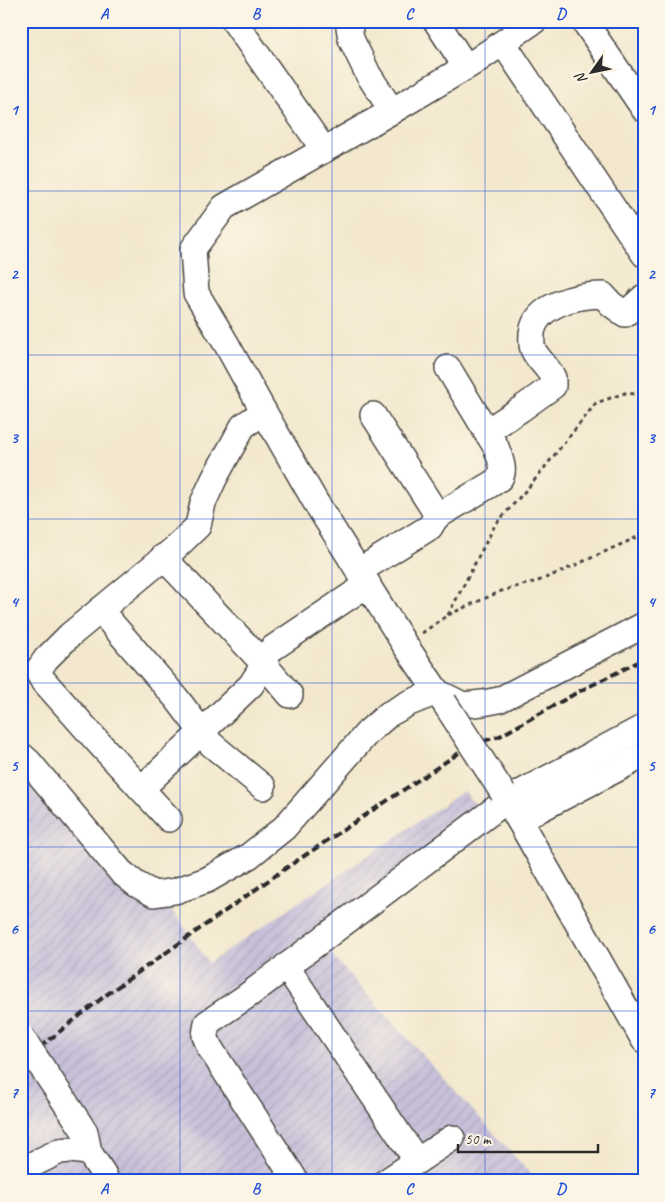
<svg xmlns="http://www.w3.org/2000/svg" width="665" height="1202" font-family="Caveat,sans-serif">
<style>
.industrial{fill:url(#industrial-furrows)}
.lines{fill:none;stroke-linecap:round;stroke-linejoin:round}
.minor-casing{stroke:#494743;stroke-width:28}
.path{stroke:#494743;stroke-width:3;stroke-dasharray:4 4;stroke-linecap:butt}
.minor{stroke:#fff;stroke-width:25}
.rail{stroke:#2b2b2b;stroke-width:4;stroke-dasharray:8 4;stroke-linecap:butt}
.minor-bridge-casing{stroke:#494743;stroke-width:28;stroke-linecap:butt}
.minor-bridge{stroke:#fff;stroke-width:25}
.grid{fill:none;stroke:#1d4ed8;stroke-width:1;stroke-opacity:0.55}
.neatline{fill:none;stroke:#1d4ed8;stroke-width:2}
.grid-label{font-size:16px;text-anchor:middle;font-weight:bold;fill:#1d4ed8}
</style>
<defs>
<pattern id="industrial-furrows" width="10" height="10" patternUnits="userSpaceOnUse" patternTransform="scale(1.25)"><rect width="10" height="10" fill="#c7c0d9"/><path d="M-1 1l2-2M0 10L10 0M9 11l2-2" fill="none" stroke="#aba5ba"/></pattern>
</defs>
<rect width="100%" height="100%" fill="#fcf5e5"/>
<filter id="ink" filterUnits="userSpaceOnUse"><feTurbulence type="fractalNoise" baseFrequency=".02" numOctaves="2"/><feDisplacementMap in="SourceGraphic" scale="10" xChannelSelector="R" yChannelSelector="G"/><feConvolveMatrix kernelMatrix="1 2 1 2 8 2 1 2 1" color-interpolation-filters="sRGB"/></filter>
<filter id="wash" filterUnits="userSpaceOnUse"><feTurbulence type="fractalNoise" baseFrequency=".0096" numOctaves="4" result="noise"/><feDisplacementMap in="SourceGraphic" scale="20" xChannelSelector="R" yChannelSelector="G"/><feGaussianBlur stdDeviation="1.12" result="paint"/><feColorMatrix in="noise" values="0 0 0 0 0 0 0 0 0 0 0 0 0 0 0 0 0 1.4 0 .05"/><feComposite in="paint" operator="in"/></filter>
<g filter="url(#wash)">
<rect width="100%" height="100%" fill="#f3e8cd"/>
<!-- industrial -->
<path class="industrial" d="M21 746 178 918 209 963 464 791 492 825 328 951 537 1181H21Z"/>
</g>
<g filter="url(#ink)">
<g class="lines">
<defs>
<g id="minor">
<path d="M234 21 324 150"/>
<path d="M348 21 351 39 368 74 392 111"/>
<path d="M436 21 466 67"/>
<path d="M584 21 644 109"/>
<path d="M503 43 644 254"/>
<path d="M486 432 521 409 553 386C553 385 553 379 553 378 550 369 536 358 533 349 531 344 532 337 532 333 536 304 578 295 603 295L611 304 625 314 644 297"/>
<path d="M436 517 493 483C495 481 498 480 500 478 506 470 499 456 496 447L448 368"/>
<path d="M163 557 263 663 290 695"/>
<path d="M359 571 430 527 436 517 434 510 373 415"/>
<path d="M100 610 177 699 211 744 263 787"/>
<path d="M444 702 405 645 315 501 264 412 227 345 196 293 193 249 224 207 392 111 476 61 534 21"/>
<path d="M21 755 29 762 121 872 136 884 154 894 175 891 207 880 249 856 284 828 368 732 389 714 409 703 437 692 463 705 483 703 499 700 644 625"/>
<path d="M141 789 251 685 258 674 268 653 273 648 368 584"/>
<path d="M503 793 519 820 644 1040"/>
<path d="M169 819 97 741 42 679 39 674V669L46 659 70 635 173 550 198 526 203 503 214 479 243 426 264 412"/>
<path d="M519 820 644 755"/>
<path d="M286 966 417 1161"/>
<path d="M65 1102 85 1132 89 1152"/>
<path d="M21 1170 60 1151 70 1150 89 1152 104 1175 106 1181"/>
<path d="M296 1181 210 1048 205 1036 207 1023 247 996 507 800 644 727"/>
<path d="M387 1181 452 1138"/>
</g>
</defs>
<!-- minor casing -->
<use href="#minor" class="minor-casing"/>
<!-- path -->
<g class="path">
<path d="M448 615 495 525 533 482 596 403 625 393 644 395"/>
<path d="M422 633 448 615 472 604 504 590 538 581 560 572 644 534"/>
</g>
<!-- minor -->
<use href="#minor" class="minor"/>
<!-- rail -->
<path class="rail" d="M21 1062 106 995 286 868 471 745 500 736 578 692 644 659"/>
<defs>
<g id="minor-bridge">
<path d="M444 702 503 793"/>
<path d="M21 1036 65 1102"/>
</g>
</defs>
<!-- minor-bridge casing -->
<use href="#minor-bridge" class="minor-bridge-casing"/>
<!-- minor-bridge -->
<use href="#minor-bridge" class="minor-bridge"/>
</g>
</g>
<!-- grid -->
<path class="grid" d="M180 21V1181M332 21V1181M485 21V1181M21 191H644M21 355H644M21 519H644M21 683H644M21 847H644M21 1011H644"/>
<!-- margin -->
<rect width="665" height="1202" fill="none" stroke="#fcf5e5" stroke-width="55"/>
<!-- north arrow -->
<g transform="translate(592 72) rotate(237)" stroke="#fcf5e5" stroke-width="4" paint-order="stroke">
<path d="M0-4L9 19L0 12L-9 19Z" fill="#2b2b2b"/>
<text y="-8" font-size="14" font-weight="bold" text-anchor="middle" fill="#2b2b2b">N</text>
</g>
<!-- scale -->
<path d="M458 1144v8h140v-8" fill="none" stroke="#2b2b2b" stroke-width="2.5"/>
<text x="465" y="1144" font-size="15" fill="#2b2b2b" stroke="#fcf5e5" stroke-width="4" paint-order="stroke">50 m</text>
<rect x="28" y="28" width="610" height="1146" class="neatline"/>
<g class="grid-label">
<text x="104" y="19">A</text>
<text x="256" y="19">B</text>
<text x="409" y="19">C</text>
<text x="561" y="19">D</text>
<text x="14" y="115">1</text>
<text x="651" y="115">1</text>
<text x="14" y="279">2</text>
<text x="651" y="279">2</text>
<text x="14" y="443">3</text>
<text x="651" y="443">3</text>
<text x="14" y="607">4</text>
<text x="651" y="607">4</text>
<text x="14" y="771">5</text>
<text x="651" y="771">5</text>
<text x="14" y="934">6</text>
<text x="651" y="934">6</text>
<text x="14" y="1098">7</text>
<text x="651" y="1098">7</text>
<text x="104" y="1194">A</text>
<text x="256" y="1194">B</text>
<text x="409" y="1194">C</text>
<text x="561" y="1194">D</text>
</g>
</svg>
